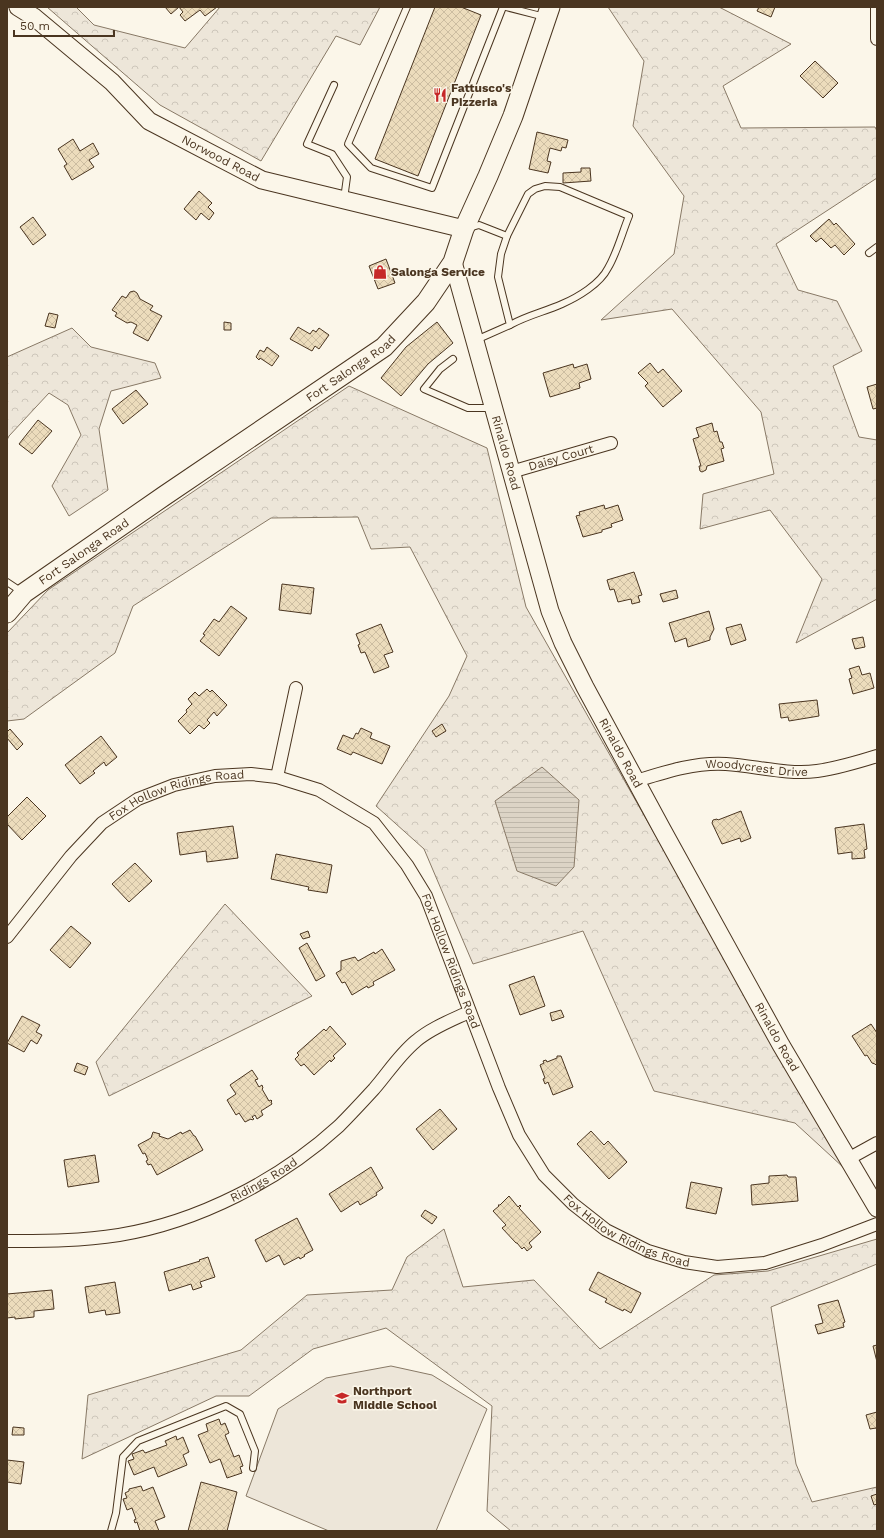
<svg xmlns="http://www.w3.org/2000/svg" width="884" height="1538" font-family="'Work Sans',sans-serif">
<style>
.forest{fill:url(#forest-crowns);stroke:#887966}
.park{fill:#ede6d9;stroke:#887966}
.water{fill:url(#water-rules);stroke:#887966}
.building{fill:url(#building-cross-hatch);stroke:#4a3520}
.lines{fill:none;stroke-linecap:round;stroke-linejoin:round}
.lane-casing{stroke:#4a3520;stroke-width:8}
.street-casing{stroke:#4a3520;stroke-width:14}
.secondary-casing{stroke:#4a3520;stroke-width:19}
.primary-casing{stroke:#4a3520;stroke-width:21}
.lane{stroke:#fbf6e9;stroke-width:6}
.street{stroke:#fbf6e9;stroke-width:12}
.secondary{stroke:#fbf6e9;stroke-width:17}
.primary{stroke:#fbf6e9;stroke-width:19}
.labels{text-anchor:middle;stroke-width:3;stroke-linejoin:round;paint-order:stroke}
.poi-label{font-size:12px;font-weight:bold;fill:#4a3520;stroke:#fbf6e9;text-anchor:start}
.street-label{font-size:12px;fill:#4a3520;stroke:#fbf6e9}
</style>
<defs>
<pattern id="forest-crowns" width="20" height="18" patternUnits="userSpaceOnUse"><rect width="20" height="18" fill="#ede6d9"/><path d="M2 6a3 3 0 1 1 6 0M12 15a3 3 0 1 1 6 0" fill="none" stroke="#cdc6ba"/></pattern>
<pattern id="water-rules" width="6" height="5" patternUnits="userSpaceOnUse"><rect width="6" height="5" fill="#dcd4c6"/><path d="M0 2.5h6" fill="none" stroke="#beb7aa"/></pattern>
<pattern id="building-cross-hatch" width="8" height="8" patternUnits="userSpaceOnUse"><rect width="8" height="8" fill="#ecdcbc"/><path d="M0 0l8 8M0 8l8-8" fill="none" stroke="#ccbda1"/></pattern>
</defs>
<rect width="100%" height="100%" fill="#fbf6e9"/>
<!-- forest -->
<g class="forest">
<path d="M47 7H76L94 25 185 48 220 7H380L360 45 336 36 261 161 160 105Z"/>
<path d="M608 7H719L791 44 723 86 741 128 875 127 877 131V178L776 244 798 290 837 301 862 351 833 366 859 437 877 440V599L796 643 822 579 770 510 700 529 703 494 774 474 761 412 672 309 601 320 674 254 684 196 633 126 644 61Z"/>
<path d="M72 328 91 347 155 363 161 378 111 391 99 429 108 490 69 516 52 486 81 435 68 405 49 393 9 436 7 440V357Z"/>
<path d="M349 386 487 448 526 607 844 1168 795 1123 654 1091 583 931 473 964 424 849 376 806 449 696 467 656 410 547 371 549 358 517 271 518 133 606 115 653 24 719 7 721V633L48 590Z"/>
<path d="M225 904 312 996 109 1096 96 1062Z"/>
<path d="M444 1229 463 1287 534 1280 600 1349 714 1275 768 1271 877 1239V1264L771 1307 796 1464 812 1502 877 1487V1531H511L487 1511 492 1406 386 1328 313 1349 249 1396H216L82 1459 88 1395 241 1350 307 1295 392 1290 407 1257Z"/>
</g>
<!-- park -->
<path class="park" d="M391 1366 432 1375 487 1409 436 1531H329L246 1496 278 1409 326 1378Z"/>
<!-- water -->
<path class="water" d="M542 767 579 800 574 867 556 886 517 871 495 801Z"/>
<!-- building -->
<g class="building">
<path d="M165 7H217L205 16 200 10 185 21 180 15 183 12 179 7 171 14Z"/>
<path d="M435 7H461L481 15 418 176 375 159Z"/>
<path d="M759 7H775L771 17 757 11Z"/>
<path d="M815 61 838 83 823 98 800 76Z"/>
<path d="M537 132 568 140 566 148 562 147 561 151 550 148 547 161 551 162 548 173 529 169Z"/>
<path d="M73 139 80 151 93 143 99 154 89 160 94 167 72 180 64 166 67 164 58 149Z"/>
<path d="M581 168H590L591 181 563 183V173L581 172Z"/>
<path d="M199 191 212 203 208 207 214 213 209 220 201 213 196 220 184 209Z"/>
<path d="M33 217 46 235 33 245 20 227Z"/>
<path d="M829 219 834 225 836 223 855 244 844 255 835 245 831 248 821 238 816 242 810 236Z"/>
<path d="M386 259 395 283 378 289 369 266Z"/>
<path d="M134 291 137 293 140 299 153 306 150 310 162 316 148 341 133 333 137 325 131 322 127 323 115 316 117 313 112 310 122 296 126 298 130 292Z"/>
<path d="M49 313 58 315 55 328 45 326Z"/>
<path d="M224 322 231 323V330H224Z"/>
<path d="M437 322 453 343 428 364 401 396 381 378 406 347Z"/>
<path d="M298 327 310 334 313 330 316 332 319 328 329 335 319 349 315 346 312 351 290 339Z"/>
<path d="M267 347 279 356 272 366 260 358 259 360 256 357 260 350 264 352Z"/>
<path d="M650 363 658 373 663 369 682 391 663 407 645 386 648 383 638 373Z"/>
<path d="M573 364 574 368 587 364 591 379 579 383 580 388 550 397 543 373Z"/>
<path d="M877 384V408L873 409 867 387Z"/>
<path d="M136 390 148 404 123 424 112 409Z"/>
<path d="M38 420 52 431 32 454 19 444Z"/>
<path d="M712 423 714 432 717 431 720 442H722L724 448 721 449 724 461 707 466 706 470 702 472 700 471 699 466H701L693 439 699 437 696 428Z"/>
<path d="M604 505 605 509 618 505 623 520 611 524 612 527 602 530V532L583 537 576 516 580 515 579 512Z"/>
<path d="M634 572 642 595 638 596 640 602 632 604 631 599 618 602 614 589 610 590 607 580Z"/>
<path d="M282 584 314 588 311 614 279 610Z"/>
<path d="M676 590 678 598 663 602 660 594Z"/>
<path d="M231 606 247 618 219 656 200 641 205 635 203 634 214 619 219 622Z"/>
<path d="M709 611 714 629 710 637V640L688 647 686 638 675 642 669 623Z"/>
<path d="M381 624 393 652 384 655 389 667 374 673 365 652 361 653 358 645 360 644 356 634Z"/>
<path d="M741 624 746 640 731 645 726 628Z"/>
<path d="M863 637 865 647 855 649 852 639Z"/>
<path d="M859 666 862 675 870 673 874 688 853 694 849 679 852 678 849 669Z"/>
<path d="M207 689 210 692 212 690 227 705 217 716 214 712 207 720 210 723 204 729 199 725 190 734 178 721 187 712 186 710 192 704 188 699 195 692 199 696Z"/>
<path d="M817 700 819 716 789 721 788 717 781 718 779 704Z"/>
<path d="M442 724 446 731 436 737 432 731Z"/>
<path d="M361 728 372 733 370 738 390 746 382 764 353 752 351 755 337 749 343 735 353 739 356 733 358 734Z"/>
<path d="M10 729 23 744 17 750 7 738V732Z"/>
<path d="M101 736 117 757 106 766 104 762 93 771 95 773 80 784 65 765Z"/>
<path d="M27 797 46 816 22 840 7 824V817Z"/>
<path d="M741 811 751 838 741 842 740 838 722 844 712 823 713 820 717 819 718 820Z"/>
<path d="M864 824 867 849 864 850 865 858 852 859V852L838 854 835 828Z"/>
<path d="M233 826 238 858 207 862 206 851 180 855 177 833Z"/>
<path d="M276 854 332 865 327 893 308 890 309 887 271 879Z"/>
<path d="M135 863 152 881 129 902 112 884Z"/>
<path d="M71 926 91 943 70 968 50 950Z"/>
<path d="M308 931 310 937 303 939 300 934Z"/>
<path d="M307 943 325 976 316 981 299 948Z"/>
<path d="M382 949 395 970 373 982 374 985 368 988 367 986 352 995 345 982 342 983 336 973 341 970V961L355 957 358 961 374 952 375 954Z"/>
<path d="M534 976 545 1006 520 1015 509 985Z"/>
<path d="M561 1010 564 1017 552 1021 550 1013Z"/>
<path d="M22 1016 40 1025 36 1032 42 1035 37 1044 31 1040 24 1052 7 1043Z"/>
<path d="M871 1024 877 1033V1066L875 1064 872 1063 867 1055 865 1056 852 1036Z"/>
<path d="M330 1026 346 1044 333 1056 335 1058 331 1062 330 1060 314 1075 304 1064 301 1066 295 1059 299 1055 297 1053 324 1029 326 1031Z"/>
<path d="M557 1056H561L573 1087 553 1095 548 1082 545 1084 543 1079 545 1078 540 1065 544 1063 543 1061 546 1060 547 1062 557 1058Z"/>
<path d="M77 1063 88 1067 85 1075 74 1071Z"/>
<path d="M252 1070 258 1079 255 1080 259 1087 262 1085 263 1088 262 1089 269 1101 271 1100 272 1101 271 1102 272 1104 261 1111 263 1115 257 1119 255 1115 252 1117 254 1119 252 1120 251 1119 245 1122 239 1113 236 1115 227 1100 236 1094 230 1085Z"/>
<path d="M440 1109 457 1129 433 1150 416 1129Z"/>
<path d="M190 1130 194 1136H195L203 1150 157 1175 151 1164 148 1165 146 1161 148 1160 145 1153 143 1154 138 1145 151 1138 153 1132 160 1134 159 1136 168 1139 181 1132 182 1134Z"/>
<path d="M591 1131 604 1145 608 1141 627 1162 609 1179 577 1144Z"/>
<path d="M95 1155 99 1182 68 1187 64 1160Z"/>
<path d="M371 1167 383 1188 376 1193 377 1195 360 1205 358 1201 341 1212 329 1194Z"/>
<path d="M787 1175 788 1177H796L798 1201 752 1205 751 1185 769 1183V1176Z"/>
<path d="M691 1182 722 1188 716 1214 686 1208Z"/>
<path d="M509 1196 518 1207 520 1205 521 1206 519 1208 541 1232 529 1243 532 1247 527 1251 524 1247 522 1249 517 1243H516L502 1228 506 1225 493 1211 499 1206 498 1205H500Z"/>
<path d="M425 1210 437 1217 432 1224 421 1216Z"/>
<path d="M297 1218 313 1250 304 1255 305 1256 300 1259 299 1257 284 1265 279 1255 266 1262 255 1240Z"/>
<path d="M208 1257 215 1277 200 1282 202 1287 193 1290 191 1284 169 1291 164 1272 200 1261 199 1260Z"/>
<path d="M598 1272 641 1293 631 1313 624 1309 623 1311 605 1302 607 1299 589 1290Z"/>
<path d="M115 1282 120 1313 106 1315 105 1310 89 1313 85 1287Z"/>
<path d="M52 1290 54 1309 34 1311V1317L15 1319V1317L7 1318V1294Z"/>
<path d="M838 1300 845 1322 843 1323 844 1327 818 1334 815 1325 823 1323 818 1305Z"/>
<path d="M877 1345V1362L873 1346Z"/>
<path d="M877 1412V1430L876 1428 870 1429 866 1415Z"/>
<path d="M219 1419 221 1425 225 1423 229 1433 225 1435 234 1457 239 1455 243 1466 240 1467 242 1473 227 1478 220 1459 210 1463 198 1435 208 1431 206 1424Z"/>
<path d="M13 1427 24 1428V1435H12Z"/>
<path d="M176 1436 177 1440 183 1437 189 1452 183 1455 187 1465 158 1477 154 1467 134 1475 128 1461 134 1459 132 1454 143 1450 145 1453 167 1445 165 1441Z"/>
<path d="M7 1460 24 1462 21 1484 7 1482Z"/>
<path d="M201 1482 237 1492 227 1531H188Z"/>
<path d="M141 1486 143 1491 153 1487 165 1517 155 1521 159 1531H140L137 1522 135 1523 134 1520 136 1519 132 1508 127 1510 123 1499 127 1498 125 1493 129 1491V1489Z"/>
<path d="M877 1494V1504L874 1505 871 1496Z"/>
</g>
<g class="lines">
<defs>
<g id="lane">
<path d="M407 7 348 144 371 168 432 188 503 7"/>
<path d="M506 7 545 17"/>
<path d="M334 85 307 144 332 154 347 177 344 199"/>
<path d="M469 228 479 225 507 236 501 254 498 277 510 325 476 340"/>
<path d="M507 236 528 194 535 189 545 186 560 187 629 216C622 233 617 253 608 268 600 284 578 297 562 304 544 312 528 315 510 325"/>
<path d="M869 253 877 247"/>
<path d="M453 359 440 369 424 389 468 408H492"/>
<path d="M7 582 22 592"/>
<path d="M111 1531 116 1513 123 1457 138 1441 226 1406 240 1414 255 1451 253 1468"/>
</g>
<g id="street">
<path d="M877 7V39"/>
<path id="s1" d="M511 472 611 443"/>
<path d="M277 777 296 688"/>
<path id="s2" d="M636 781C665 772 695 762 726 764 756 766 787 775 817 771 837 768 858 762 877 756"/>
<path id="s3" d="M7 937 71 856 102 823 138 799 174 785 215 776 251 774 277 777 319 790 374 823 407 865 426 896 499 1088 519 1135 544 1175 573 1204 606 1230 648 1251 684 1262 717 1267 765 1263 822 1245 877 1224"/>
<path d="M848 1159 877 1143"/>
<path id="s4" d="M7 1241C44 1241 82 1241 119 1235 198 1222 280 1180 339 1126 351 1114 363 1101 374 1089 388 1073 399 1055 416 1041 431 1028 452 1020 469 1012"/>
</g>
<g id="secondary">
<path id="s5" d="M18 7 34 17 112 82 149 121 262 180 464 229"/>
<path id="s6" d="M453 262 550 611 563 643 585 687 663 831 781 1045 877 1208"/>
</g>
<g id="primary">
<path id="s7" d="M7 613 24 593 164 496 384 347 426 302 453 262 464 229 488 176 513 116 550 7"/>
</g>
</defs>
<!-- lane casing -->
<use href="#lane" class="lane-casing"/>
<!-- street casing -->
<use href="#street" class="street-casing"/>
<!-- secondary casing -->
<use href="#secondary" class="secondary-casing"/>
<!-- primary casing -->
<use href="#primary" class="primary-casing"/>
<!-- lane -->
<use href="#lane" class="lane"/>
<!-- street -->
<use href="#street" class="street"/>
<!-- secondary -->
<use href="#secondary" class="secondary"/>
<!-- primary -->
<use href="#primary" class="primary"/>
</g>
<!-- icons -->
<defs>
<symbol id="restaurant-bare" viewBox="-9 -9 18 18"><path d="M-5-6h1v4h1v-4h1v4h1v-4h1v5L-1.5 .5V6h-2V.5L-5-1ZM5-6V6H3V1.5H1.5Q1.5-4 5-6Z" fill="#c62828" stroke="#fbf6e9" stroke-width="2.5" paint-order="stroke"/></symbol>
<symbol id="shop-bare" viewBox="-9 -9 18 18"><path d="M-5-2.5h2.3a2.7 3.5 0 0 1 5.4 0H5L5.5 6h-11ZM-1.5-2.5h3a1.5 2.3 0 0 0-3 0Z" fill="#c62828" stroke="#fbf6e9" stroke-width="2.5" paint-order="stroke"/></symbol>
<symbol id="school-bare" viewBox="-9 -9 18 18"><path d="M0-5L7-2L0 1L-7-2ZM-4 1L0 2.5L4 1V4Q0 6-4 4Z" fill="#c62828" stroke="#fbf6e9" stroke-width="2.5" paint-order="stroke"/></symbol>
</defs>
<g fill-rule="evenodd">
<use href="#restaurant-bare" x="430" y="85" width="20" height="20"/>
<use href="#shop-bare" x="370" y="262" width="20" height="20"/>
<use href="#school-bare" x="332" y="1388" width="20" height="20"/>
</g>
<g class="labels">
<!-- poi labels -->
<g class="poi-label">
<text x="451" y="92">Fattusco's<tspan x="451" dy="14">Pizzeria</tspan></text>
<text x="391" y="276">Salonga Service</text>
<text x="353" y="1395">Northport<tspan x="353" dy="14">Middle School</tspan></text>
</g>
<!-- street labels -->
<g class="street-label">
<text dy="4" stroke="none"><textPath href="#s5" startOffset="255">Norwood Road</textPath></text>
<text dy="4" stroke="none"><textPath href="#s7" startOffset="423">Fort Salonga Road</textPath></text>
<text dy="4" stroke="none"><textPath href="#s6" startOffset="198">Rinaldo Road</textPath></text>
<text dy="4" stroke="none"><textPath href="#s1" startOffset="52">Daisy Court</textPath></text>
<text dy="4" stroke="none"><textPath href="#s7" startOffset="99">Fort Salonga Road</textPath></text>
<text dy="4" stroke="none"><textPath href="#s6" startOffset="521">Rinaldo Road</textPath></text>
<text dy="4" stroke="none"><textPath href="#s2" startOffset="123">Woodycrest Drive</textPath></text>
<text dy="4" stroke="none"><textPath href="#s3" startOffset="230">Fox Hollow Ridings Road</textPath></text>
<text dy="4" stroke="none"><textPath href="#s3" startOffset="602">Fox Hollow Ridings Road</textPath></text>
<text dy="4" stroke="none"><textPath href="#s6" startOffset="845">Rinaldo Road</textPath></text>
<text dy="4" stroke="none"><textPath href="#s4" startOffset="268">Ridings Road</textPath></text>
<text dy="4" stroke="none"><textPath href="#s3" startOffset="938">Fox Hollow Ridings Road</textPath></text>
</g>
</g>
<!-- border -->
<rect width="884" height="1538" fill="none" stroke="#4a3520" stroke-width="16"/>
<!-- scale -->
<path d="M14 30v6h100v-6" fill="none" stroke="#4a3520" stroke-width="2"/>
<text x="20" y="30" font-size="12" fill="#4a3520" stroke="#fbf6e9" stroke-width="3" paint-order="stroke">50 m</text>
</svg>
